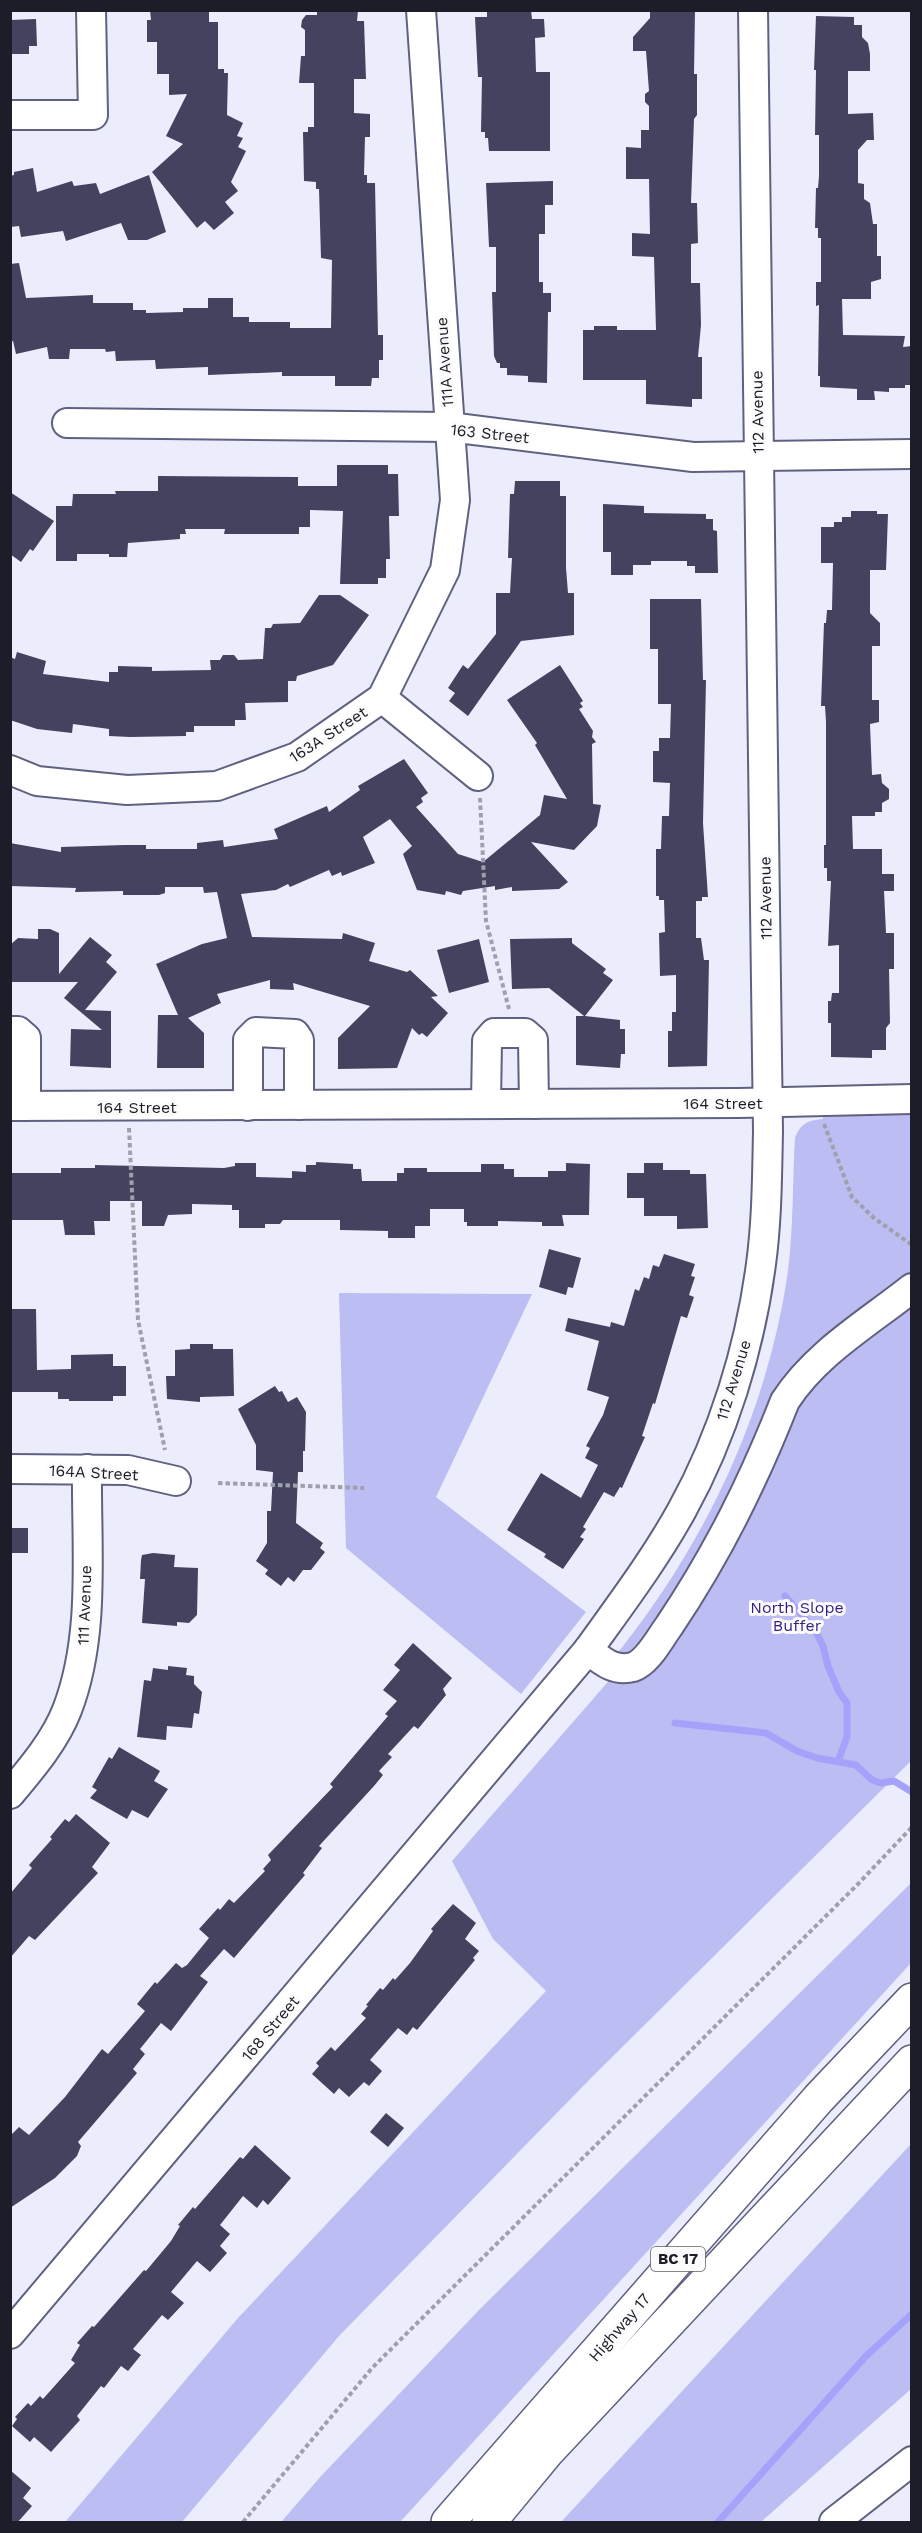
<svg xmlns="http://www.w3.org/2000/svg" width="922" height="2533" font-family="'Work Sans',sans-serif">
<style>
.green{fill:#bcbdf2}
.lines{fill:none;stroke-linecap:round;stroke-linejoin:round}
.stream{stroke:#a5a2fb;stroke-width:7}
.building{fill:#434360}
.minor-casing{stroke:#606180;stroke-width:32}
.highway-casing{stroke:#606180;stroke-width:36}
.path{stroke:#9fa0ae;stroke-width:4;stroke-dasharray:4.5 3;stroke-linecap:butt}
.minor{stroke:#fff;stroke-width:28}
.highway{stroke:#fff;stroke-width:33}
.labels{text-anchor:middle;stroke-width:6;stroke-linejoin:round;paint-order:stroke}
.shield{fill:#fbfbfb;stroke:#606068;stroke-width:1.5}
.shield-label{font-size:15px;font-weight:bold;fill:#1d1d29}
.street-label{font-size:16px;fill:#1d1d29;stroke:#fbfbfb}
.park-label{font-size:16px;fill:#341d83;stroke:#fbfbfb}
</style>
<rect width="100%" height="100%" fill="#ecedfc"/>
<!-- green -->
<g class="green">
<path d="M911 1113V1761L593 2076 339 2336 182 2522H65L238 2318 546 1991 493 1939 452 1861 613 1676 612 1660C701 1550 763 1424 786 1284 794 1235 792 1187 795 1138 800 1124 808 1120 823 1119V1114Z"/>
<path d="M339 1293 532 1294 436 1497 586 1612 521 1694 346 1548Z"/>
<path d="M911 1883V1963L400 2522H281L322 2475 480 2309Z"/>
<path d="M911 2144V2389L761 2522H561Z"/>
</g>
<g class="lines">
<!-- stream -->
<g class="stream">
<path d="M785 1596 815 1630 823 1646 828 1666 839 1692 847 1703V1737L838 1761"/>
<path d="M675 1723 766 1733 797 1751 817 1758 856 1765 872 1780 881 1783 894 1781 912 1792"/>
<path d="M718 2522 866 2356 912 2314"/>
</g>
</g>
<!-- building -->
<g class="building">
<path d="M150 10H209V22H218V69H224V73H228L227 115 243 123 237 136 243 138 238 147 246 151 231 182 238 191 225 202 234 213 214 230 205 221 197 228 152 172 183 144 166 136 187 94 169 95V74H157V42H147V20H151Z"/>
<path d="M317 10 358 11 357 21H364L366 79H354V113L370 114V137H365L364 175H367V183H375L378 335H383V360H379V378H372L371 386H335V376H282V372L208 375V367L156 369 155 360 116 361 115 351 106 352 105 349H70L69 359H49L47 347 16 354 13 341 10 342V264L19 263 26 298 93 295V303H133V310H146V313L183 312V308H208V298H233V317H249V322H290V328H331L332 260 321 258 319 189H316V182L304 181 303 132H308V127H314V83H299L301 56H305V30L301 27 302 20 306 15H317Z"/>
<path d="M487 10H531L532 19H544L545 37 535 38 536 72H550V151H489L488 138H485V132H481L482 77H478L475 17H487Z"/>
<path d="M650 10H695L694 74H697V115L694 119 691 203H697L698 243 691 244V283H700L701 325 698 357H702V399H692V407L646 404V380H583V330H594V326H617V330H656L654 257 632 256V233L650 234 649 179H626V147L641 148V130H649V106L645 102V94L649 91 646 51H633V37L650 18Z"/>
<path d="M816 16 854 17V25H862V37L868 43 870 54V71H848V114L873 113 874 140H867L858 150V183L864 184V199L870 203 873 224H877V256H881V279L871 282V299H842L843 335 905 336 903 347 912 346V385H905V388H889V392L874 391 875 400H857V389L820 387V376H818L819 305 816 306V282H821V238H818V228H815L816 188H818L819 176V135H815L816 70H814Z"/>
<path d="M36 19 37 46H29V54H10V20Z"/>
<path d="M33 168 37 192 72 181 74 186 96 183 100 194 149 175 166 232 147 240H128L121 223 66 241 63 231 21 237 19 226 10 227V176L14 175V172Z"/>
<path d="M553 181V205H545V234H539V282H543V293H551V312H548L547 383 528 382V376L507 375V368H500V363H497L494 356 492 292H496V247H489L486 183Z"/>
<path d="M337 465H388V474H398L399 516H389L390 559H386V578H378V584H340L343 511 310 510V527H299V534H224L225 529H185L186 534H180V539L128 543 127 557H109V554H77V561H56V506H72L73 494H116L115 491H158V476L298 477V486H337Z"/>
<path d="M515 481H560V496H566V568L568 593H574V635L521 641 468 716 449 701 455 693 448 688 463 665 468 669 496 634V593H510L512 558H508L510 494H514Z"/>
<path d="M10 492 54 521 33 551 30 549 21 562 10 554Z"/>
<path d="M603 504 644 506V513L706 514V519H713V530L717 531 718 573H695V566H687V561H651V565H633V575H611V552H603Z"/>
<path d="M851 511H877V514H888L886 570H870V613L880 623V646H872V700H879V722L870 724 872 775 881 774 882 783 889 789V799L882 803V812H875V816H852L853 849H882V874H894V891H884L886 933H894V969H889L890 1023 886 1028V1050H872V1058L831 1057V1023H828V1001H831L832 993H839V945L828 946 831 881H827V868H824V845H826V722L825 706H821L824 623H826L827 610H832L833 563H821V527H834V522H842V517H851Z"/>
<path d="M319 595H340L369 615 333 665 297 676 296 681H288V702L245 703 246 720H235V726H194V732H186V736L130 737 109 736V729L73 724 72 733 37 729 10 720V657L15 659 17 652 46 661 43 674 109 682V672H118V666L152 667V671L211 670 210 660H220L223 655H234L238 660 263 659 265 628H271L273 624 300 623Z"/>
<path d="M650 599H701L703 680H706L703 823 708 897H702V901H696V938H701L704 960H709L707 1066 668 1067V1031H672V1012H676V975L660 976 659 933 665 932 664 900H659V896H656V849H661L662 816H669L670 783 653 782V751H659V738H670L671 704H658V649H650Z"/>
<path d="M560 665 583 701 580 703 583 707 579 709 593 731 592 737 596 742 592 744 593 804 601 805 597 826 574 850 531 842 568 882 559 889 512 891V887L495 890V886L463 891 461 895 446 891 445 895 417 890 403 854 412 846 390 819 363 837 375 863 342 876 341 872 332 876 329 870 290 887 288 884 276 890 241 894 252 937 342 939 343 933 375 943 369 961 407 972 410 970 438 996 431 997 448 1013 427 1037 422 1033 419 1035 412 1028 397 1068 338 1069V1038L370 1006 293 983 294 990 270 989V980L217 994 221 1003 188 1018 204 1033V1068H157L158 1015H178L156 964 202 944 227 938 217 892 204 893 203 887H165V893L159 895H123V891L75 892 76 888 10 886V843L61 852V847L124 845H146V849H197V843L223 840 224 847 278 839 274 829 327 806 329 812 360 790 358 786 404 759 428 793 421 798 423 802 416 807 458 854 483 862 540 815 544 795 567 799 535 745 537 743 507 700Z"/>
<path d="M38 929H50L59 933V974L90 937 112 955 106 962 117 972 85 1010 111 1011V1068L70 1066 71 1029 102 1030 64 998 78 982H10V945L18 938 38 939Z"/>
<path d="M572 938V943L606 969 603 973 613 980 585 1016 620 1020V1029H625V1054H621L620 1068 576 1065V1016H584L549 988 512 989 510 939Z"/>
<path d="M479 939 489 982 449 993 437 950Z"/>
<path d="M316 1162 353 1164V1169H361L362 1181H397V1173H404V1168H427V1172H481V1164H504V1169H514V1177H548V1171H566V1163L590 1164 589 1215H562L564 1226H542V1222L498 1221V1226H467V1222H464V1209H430V1226H415V1238H388V1231L340 1230V1220H283L280 1224H265V1228H239V1210H232V1205L192 1204V1214L168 1215 164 1226H142V1201H110V1221H94L95 1235H65L63 1220H10V1173H61V1168H95V1165L224 1168 235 1166V1163H256V1177L292 1178V1171L306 1172V1165H316Z"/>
<path d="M644 1163H663V1170H690V1174H706L708 1228 677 1229V1216H644V1198H627V1173H644Z"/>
<path d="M549 1249 581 1258 573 1288 568 1287 566 1295 539 1287Z"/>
<path d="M664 1254 695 1264 691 1276 695 1277 689 1295 694 1297 687 1318 681 1316 655 1404 653 1403 642 1436 645 1437 622 1488 620 1487 614 1497 604 1492 583 1527 586 1529 580 1537 584 1539 563 1569 544 1557 546 1554 507 1530 541 1473 581 1498 598 1465 585 1458 590 1448 586 1446 603 1415 609 1397 587 1390 599 1341 565 1331 568 1318 610 1327 611 1322 624 1326 635 1289 639 1291 644 1277 649 1279 653 1265 659 1267Z"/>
<path d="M10 1309H36L37 1370 71 1369V1355L113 1354V1366H126V1396H113V1401H69V1399H58V1392H10Z"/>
<path d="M190 1344H213V1349H233L234 1396 200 1397V1402L167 1399 166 1376H175V1350L190 1349Z"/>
<path d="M275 1386 279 1392 282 1391 288 1402 297 1397 306 1412 305 1451H303V1472H298L296 1523 323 1543 320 1548 325 1552 311 1570H303L294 1582 288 1577 281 1586 265 1574 268 1570 256 1561 267 1543V1511H271L273 1472 256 1470V1445L238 1409Z"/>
<rect x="10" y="1528" width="18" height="25"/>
<path d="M153 1553 175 1555 174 1567 198 1568 197 1615 189 1623 177 1622V1626L142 1623 145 1579H140L141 1560 142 1555Z"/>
<path d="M413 1643 452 1678 443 1689 446 1695 418 1729 414 1726 388 1754 392 1757 379 1771 383 1775 374 1786 319 1846 322 1848 303 1873 305 1875 234 1958 224 1949 200 1976 208 1982 171 2031 161 2023 140 2049 145 2054 133 2069 137 2073 78 2142 81 2146 77 2156 55 2178 10 2208V2136L19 2127 29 2135 65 2097 102 2049 108 2054 145 2011 137 2004 155 1982 157 1984 176 1963 182 1968 187 1965 209 1938 199 1929 218 1908 220 1910 229 1899 234 1903 265 1871 263 1869 271 1860 268 1855 333 1787 330 1784 388 1716 385 1714 397 1701 383 1690 400 1670 394 1665Z"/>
<path d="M168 1666 187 1668 186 1675 194 1676V1684L202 1692 199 1714 194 1713 192 1728 167 1726 166 1740 137 1737 144 1680 151 1681 153 1668 168 1670Z"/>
<path d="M119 1747 160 1771 154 1781 168 1789 148 1818 132 1810 127 1819 90 1798 97 1790 92 1787 109 1757 112 1759Z"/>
<path d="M76 1814 110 1843 92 1867 98 1873 35 1940 29 1936 10 1958V1894L32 1868 29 1865 52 1839 50 1837 65 1819 69 1822Z"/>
<path d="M453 1904 476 1923 465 1939 479 1951 473 1958 475 1960 417 2030 413 2027 407 2035 398 2028 370 2060 382 2071 369 2086 364 2082 349 2097 339 2088 334 2094 312 2074 319 2066 316 2063 331 2047 335 2051 366 2018 361 2014 368 2006 366 2005 380 1988 383 1990 393 1978 395 1980 410 1963 433 1931 431 1929Z"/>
<path d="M386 2113 404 2128 388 2147 370 2132Z"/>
<path d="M255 2145 291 2178 268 2205 263 2200 257 2208 243 2196 220 2225 230 2234 220 2246 227 2253 210 2272 197 2261 171 2292 184 2303 168 2320 162 2315 133 2349 141 2355 128 2371 121 2366 104 2388 101 2386 77 2416 80 2420 51 2452 34 2437 30 2442 12 2426 17 2419 15 2417 28 2403 31 2406 40 2396 43 2399 75 2363 71 2360 80 2345 77 2343 92 2326 94 2327 144 2270 146 2271 171 2241 180 2226 178 2225 193 2207 195 2209 240 2157 243 2159Z"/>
<path d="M10 2470 31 2488 23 2498 32 2506 17 2523H10Z"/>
</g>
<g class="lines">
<defs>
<g id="minor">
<path d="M10 115H93L91 10"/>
<path d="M67 423 449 427 693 457 912 454"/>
<path d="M382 698 478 776"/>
<path d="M10 770 37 781 127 790 217 786 297 757 382 698 445 570 455 500 421 10"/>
<path d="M10 1031H18L26 1038V1106"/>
<path d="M486 1104 487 1041 494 1033H525L533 1040 534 1104"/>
<path d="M10 1106 738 1103 912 1099"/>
<path d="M248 1106V1040L256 1032 295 1034 299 1040V1105"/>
<path d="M10 1469 128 1470 176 1481"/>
<path d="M588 1650C602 1661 614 1672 633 1667 648 1662 660 1638 669 1626 718 1553 753 1482 785 1401 816 1353 868 1323 912 1288"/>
<path d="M10 1794C31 1769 55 1741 67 1710 96 1635 86 1549 87 1469"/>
<path d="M10 2334 588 1650C621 1604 655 1559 682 1510 723 1436 750 1348 761 1264 767 1220 767 1175 768 1132L753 10"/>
<path d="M834 2522 912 2461"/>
</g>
<g id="highway">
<path d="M448 2522 819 2098 912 2000"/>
<path d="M489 2522 547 2452 912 2062"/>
</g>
</defs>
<!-- minor casing -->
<use href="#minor" class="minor-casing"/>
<!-- highway casing -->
<use href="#highway" class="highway-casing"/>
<!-- path -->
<g class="path">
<path d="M480 798 486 921 509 1009"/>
<path d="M824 1124 852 1197 874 1218 912 1245"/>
<path d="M129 1128 138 1320 165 1450"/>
<path d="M218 1483 364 1488"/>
<path d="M243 2522 373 2367 858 1884 912 1827"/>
</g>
<!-- minor -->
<use href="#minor" class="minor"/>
<!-- highway -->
<use href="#highway" class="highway"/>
</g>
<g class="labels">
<!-- shield labels -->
<rect class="shield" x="651" y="2247" width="54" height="24" rx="4.5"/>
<g class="shield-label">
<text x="678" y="2264">BC 17</text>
</g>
<!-- street labels -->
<g class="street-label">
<text transform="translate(444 362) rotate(-94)" y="6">111A Avenue</text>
<text transform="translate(757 412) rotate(-91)" y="6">112 Avenue</text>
<text transform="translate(490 433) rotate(6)" y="6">163 Street</text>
<text transform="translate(328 734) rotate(-33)" y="6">163A Street</text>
<text transform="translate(765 898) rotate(-91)" y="6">112 Avenue</text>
<text x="723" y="1109">164 Street</text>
<text x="137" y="1113">164 Street</text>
<text transform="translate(733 1380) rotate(-73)" y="6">112 Avenue</text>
<text transform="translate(94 1472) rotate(3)" y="6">164A Street</text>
<text transform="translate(84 1605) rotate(-88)" y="6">111 Avenue</text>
<text transform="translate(270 2028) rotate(-50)" y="6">168 Street</text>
<text transform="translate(619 2327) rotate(-49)" y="6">Highway 17</text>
</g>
<!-- park labels -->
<g class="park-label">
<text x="797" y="1613">North Slope<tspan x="797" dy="18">Buffer</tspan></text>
</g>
</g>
<!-- border -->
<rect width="922" height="2533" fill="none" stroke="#1d1d29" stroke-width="24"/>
</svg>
